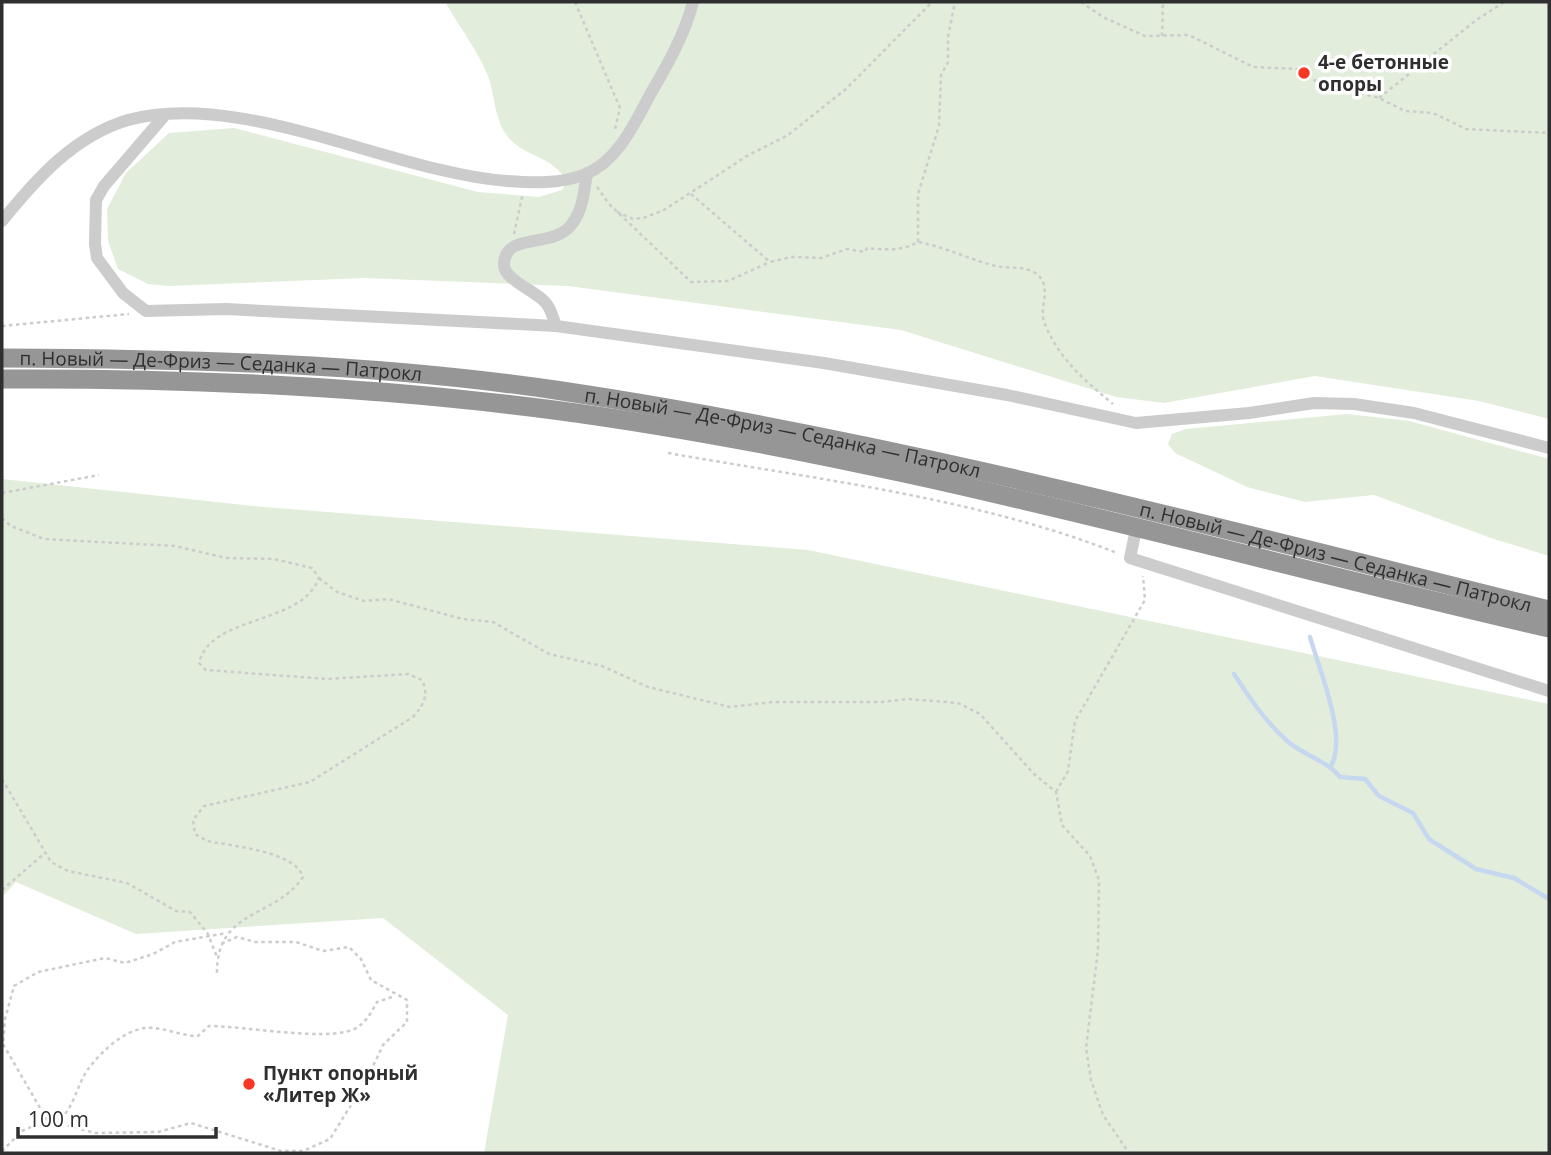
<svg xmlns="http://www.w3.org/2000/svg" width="1551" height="1155" font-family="'Open Sans',sans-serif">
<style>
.green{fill:#e2eddc}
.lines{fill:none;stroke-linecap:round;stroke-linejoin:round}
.stream{stroke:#c6d8ef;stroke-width:4.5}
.path{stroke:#ccc;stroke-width:2.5;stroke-dasharray:3.5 3.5;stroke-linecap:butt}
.minor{stroke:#ccc;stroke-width:12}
.highway{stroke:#969696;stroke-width:19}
.poi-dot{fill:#f43823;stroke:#fff;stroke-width:2.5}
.labels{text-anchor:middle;stroke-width:7;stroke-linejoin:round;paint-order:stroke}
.poi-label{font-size:19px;font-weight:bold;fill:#2f2f2f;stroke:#fff;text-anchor:start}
.street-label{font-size:19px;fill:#2f2f2f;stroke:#fff}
</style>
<rect width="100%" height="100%" fill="#fff"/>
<!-- green -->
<g class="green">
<path d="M445 2H1549V419L1479 401 1315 376 1164 403 1116 397 901 330 568 286 365 278 169 286 148 284 118 269 108 241 107 209 126 173 169 133 234 128 478 192 539 197 562 190 567 181C550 153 522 158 505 133 494 116 495 95 488 76 478 51 459 26 445 2Z"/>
<path d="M1347 414 1409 421 1549 459V556L1491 538 1374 495 1305 502 1247 487 1175 453 1168 444 1172 434 1186 429Z"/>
<path d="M2 479 264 507 808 550 1549 704V1153H484L508 1015 383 918 136 934 16 882 2 897Z"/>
</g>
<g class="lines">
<!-- stream -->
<g class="stream">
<path d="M1310 637C1319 669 1348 737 1331 766"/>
<path d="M1234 674C1249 697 1265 721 1286 740 1302 755 1325 759 1340 777L1365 779 1379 796 1413 813 1429 839 1476 869 1514 878 1549 899"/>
</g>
<!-- path -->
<g class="path">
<path d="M575 2 620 108 615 129"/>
<path d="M1081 2 1103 17 1145 36 1189 35 1253 67 1297 69 1314 80 1379 98 1405 111 1433 113 1466 129 1549 133"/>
<path d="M1162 36 1163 2"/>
<path d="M1379 98 1475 21 1504 2"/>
<path d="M597 187 609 204 691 282 728 281 770 262"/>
<path d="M691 194 770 262 791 257 821 258 847 249 865 252 867 248C884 250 903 251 918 242 946 247 970 260 996 266 1010 269 1026 265 1038 275 1052 288 1039 307 1044 322 1059 359 1083 379 1113 404"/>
<path d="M617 212 633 219 643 218 664 210 747 156 788 135 846 89 932 2"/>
<path d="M514 234 523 193"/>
<path d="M918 242V194L939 126 941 75 948 62V37L955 2"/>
<path d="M2 326 129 314"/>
<path d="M668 453C815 479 978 498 1117 553"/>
<path d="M2 493 99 475"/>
<path d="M2 518 11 526 44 539 175 546 226 558 274 559 312 568 319 578C301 626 211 614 199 663L206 670 327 679 408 674 422 680C429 696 424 704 413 717L310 782 204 806 193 820 195 834 207 841C231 846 295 851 303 877 275 919 216 908 217 974"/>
<path d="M319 578 337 592 364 601 388 599 463 619 493 622 549 654 602 666 648 687 730 707 773 702H881L908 699 958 703 980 714 1034 774 1056 792 1062 825 1090 856 1099 880 1098 950 1086 1048 1091 1080 1103 1115 1129 1153"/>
<path d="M2 779 51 862 68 871 127 883 176 911 190 912 208 934 217 957"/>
<path d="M1056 792 1068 771 1075 721 1145 600 1143 576"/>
<path d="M2 890 45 853"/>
<path d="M47 1120 3 1044 5 1019 14 986 38 972 105 958 125 963 153 954 175 942 227 933"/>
<path d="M54 1122C74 1114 76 1084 89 1068 102 1051 123 1031 145 1028 161 1026 180 1036 198 1036L209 1026C243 1026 323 1041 352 1030 365 1025 371 1013 377 1002L395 996"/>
<path d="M2 1151 22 1131 47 1120 95 1133 158 1132 191 1123 281 1151H303L330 1139 367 1079 383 1045 407 1022V1000L371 980 361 959 349 947 323 951 296 942H255L237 937 223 943"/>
</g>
<!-- minor -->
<g class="minor">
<path d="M165 115 104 186 96 200 95 244 97 258 123 293 146 311 226 309 556 326"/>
<path d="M587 173C584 192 583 209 572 224 553 250 505 231 504 264 503 279 534 290 545 302 551 308 553 318 556 326L824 363 1007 395 1136 423 1249 413 1314 403 1354 404 1414 413 1549 448"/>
<path d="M2 221C36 179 74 136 128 120 241 89 391 172 507 181 533 183 561 184 586 174 619 160 635 122 651 93 668 64 685 34 693 2"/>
<path d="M1135 534 1130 558 1549 691"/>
</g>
<!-- highway -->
<g class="highway">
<path id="s1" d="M2 358C189 359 376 363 562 391 896 441 1222 529 1549 610"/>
<path d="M2 379C186 378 370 386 554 410 891 455 1218 552 1549 628"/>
</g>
</g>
<!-- markers -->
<g class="poi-dot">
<circle cx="1304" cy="73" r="7"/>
<circle cx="249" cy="1084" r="7"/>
</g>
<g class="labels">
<!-- poi labels -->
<g class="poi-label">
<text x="1318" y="69">4-е бетонные<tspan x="1318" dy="22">опоры</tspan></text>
<text x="263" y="1080">Пункт опорный<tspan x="263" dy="22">«Литер Ж»</tspan></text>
</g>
<!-- street labels -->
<g class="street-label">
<text dy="7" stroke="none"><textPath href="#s1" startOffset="219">п. Новый — Де-Фриз — Седанка — Патрокл</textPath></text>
<text dy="7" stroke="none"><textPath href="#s1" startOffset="786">п. Новый — Де-Фриз — Седанка — Патрокл</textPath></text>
<text dy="7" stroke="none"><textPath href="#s1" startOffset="1353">п. Новый — Де-Фриз — Седанка — Патрокл</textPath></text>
</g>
</g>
<!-- border -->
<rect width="1551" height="1155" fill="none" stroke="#2f2f2f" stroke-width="7"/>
<!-- scale -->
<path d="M18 1127v10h198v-10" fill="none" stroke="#2f2f2f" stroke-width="3.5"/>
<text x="28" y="1127" font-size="21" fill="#2f2f2f" stroke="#ffffff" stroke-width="5" paint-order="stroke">100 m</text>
</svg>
